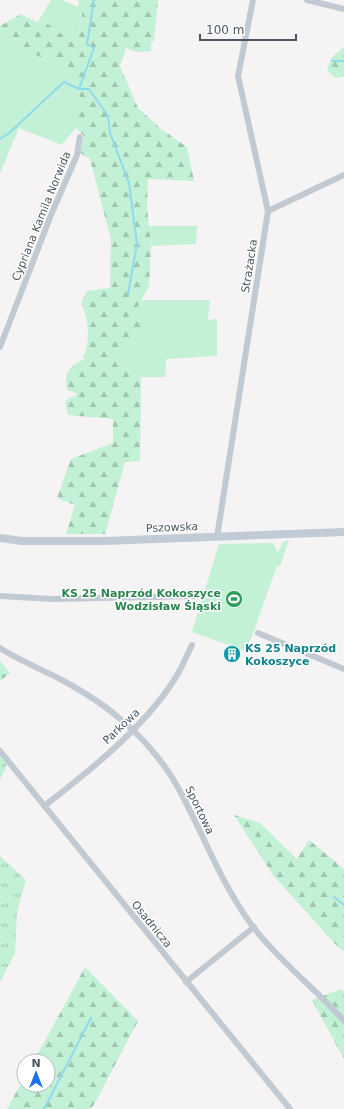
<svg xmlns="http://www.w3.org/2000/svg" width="344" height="1109" font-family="'DejaVu Sans',sans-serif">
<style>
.grass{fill:#c3f1d5}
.forest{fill:url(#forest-firs)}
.cemetery{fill:url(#cemetery-stones)}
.park{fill:url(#park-tufts)}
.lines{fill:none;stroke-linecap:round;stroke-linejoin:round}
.stream{stroke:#90daee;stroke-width:2}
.street{stroke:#c1cad2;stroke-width:6}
.secondary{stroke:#c1cbd6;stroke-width:8}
.labels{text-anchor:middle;stroke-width:3;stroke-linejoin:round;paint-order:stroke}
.street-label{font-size:11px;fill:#4a5661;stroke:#fff}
.leisure-label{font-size:11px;font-weight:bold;fill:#27864d;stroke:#fff;text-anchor:end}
.culture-label{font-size:11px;font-weight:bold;fill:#0d838f;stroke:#fff;text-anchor:start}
</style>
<defs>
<pattern id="forest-firs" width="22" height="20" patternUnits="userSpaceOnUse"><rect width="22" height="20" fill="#c3f1d5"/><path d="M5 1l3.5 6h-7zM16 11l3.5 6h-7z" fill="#a0c6b0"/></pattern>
<pattern id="cemetery-stones" width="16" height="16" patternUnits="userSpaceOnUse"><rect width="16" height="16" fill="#c3f1d5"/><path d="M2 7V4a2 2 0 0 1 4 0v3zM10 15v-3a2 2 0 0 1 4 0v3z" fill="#a0c6b0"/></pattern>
<pattern id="park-tufts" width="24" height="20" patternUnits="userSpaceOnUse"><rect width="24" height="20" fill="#c3f1d5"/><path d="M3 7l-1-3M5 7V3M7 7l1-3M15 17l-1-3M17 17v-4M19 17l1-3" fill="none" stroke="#a0c6b0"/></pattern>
</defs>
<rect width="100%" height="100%" fill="#f5f3f3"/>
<!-- grass -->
<g class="grass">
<path d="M51 0H62L78 7 79 0H85L76 45 40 18Z"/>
<path d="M0 34 69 74 80 96 77 126 62 145 19 128 0 173Z"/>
<path d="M149 226H197L196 244 151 246Z"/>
<path d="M141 300H210L208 320 217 319V356L166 359 165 377H141L129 374 123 359 124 349 144 338 147 327 133 315Z"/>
<path d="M289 540 280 566H277L252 636 245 651 192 632 219 544 273 543 278 552 283 542Z"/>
</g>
<!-- forest -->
<g class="forest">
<path d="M85 0H158L154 41 151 42V51L136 52 126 48 120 66 138 108 161 129 187 147 194 181 148 179 147 207 151 246 149 286 133 315 142 318 147 327 144 338 124 349 123 358 129 374 141 377 140 461 125 462 105 534H66L75 505 57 498 71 459 113 443V419L68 415 65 401 78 394 67 390C64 374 68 367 83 360 90 340 90 323 81 303L87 291 110 288 111 240 90 159 80 153 84 136 75 127 80 96 69 74 0 34V26L21 14 38 23 40 18 76 45Z"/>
<path d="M344 47V76L336 78 327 71 331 58Z"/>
<path d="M234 815 260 823 297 859 309 840 344 869V952L336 945 273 875Z"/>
<path d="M85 967 138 1021 96 1101 91 1109H7L24 1078V1085H48V1061H34Z"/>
<path d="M341 989 344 992V1059L312 1000Z"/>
</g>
<!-- cemetery -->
<path class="cemetery" d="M0 661 10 673 0 681Z"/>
<!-- park -->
<g class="park">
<path d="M0 752 8 762 0 780Z"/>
<path d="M0 856 26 880 17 912 15 953 0 982Z"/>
</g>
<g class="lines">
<!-- stream -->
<g class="stream">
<path d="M332 61H344"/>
<path d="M79 89 94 48 87 44 94 0"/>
<path d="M0 139 8 134 64 82 79 89H89L108 116 110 133 129 183 137 244 128 294"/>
<path d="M334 897 344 905"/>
<path d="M44 1109 91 1018"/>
</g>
<!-- street -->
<g class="street">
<path d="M307 0 344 9"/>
<path d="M268 211 344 175"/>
<path d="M0 347 51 215 77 155 80 137"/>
<path d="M217 537 268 211 238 76 253 0"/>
<path d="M0 596 52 599 201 596"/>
<path d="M258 633 344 669"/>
<path d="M0 648C20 661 41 669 62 680 82 691 102 703 119 718 144 738 168 767 182 795 206 840 223 888 254 928 280 962 316 989 344 1021"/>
<path d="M0 751 290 1109"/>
<path d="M44 806C90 771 152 721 180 670 184 662 188 653 192 645"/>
<path d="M186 982 254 927"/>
</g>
<!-- secondary -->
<path class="secondary" d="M0 538 22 541H103L344 532"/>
</g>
<!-- icons -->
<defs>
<symbol id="stadium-disc" viewBox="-11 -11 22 22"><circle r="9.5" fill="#2e9e5b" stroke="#fff"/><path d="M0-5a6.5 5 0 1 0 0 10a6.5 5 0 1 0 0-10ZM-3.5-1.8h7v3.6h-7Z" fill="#fff"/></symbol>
<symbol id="building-disc" viewBox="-11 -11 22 22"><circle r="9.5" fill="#0f9aa8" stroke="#fff"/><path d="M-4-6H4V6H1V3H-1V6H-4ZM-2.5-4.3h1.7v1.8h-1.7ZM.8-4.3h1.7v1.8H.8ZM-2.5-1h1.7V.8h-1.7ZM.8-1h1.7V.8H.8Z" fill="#fff"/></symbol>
</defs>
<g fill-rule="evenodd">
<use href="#stadium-disc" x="224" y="589" width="20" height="20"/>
<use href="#building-disc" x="222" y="644" width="20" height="20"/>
</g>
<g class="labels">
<!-- street labels -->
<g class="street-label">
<text transform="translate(41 216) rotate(-68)" y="4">Cypriana Kamila Norwida</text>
<text transform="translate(249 266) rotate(-81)" y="4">Strażacka</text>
<text transform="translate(172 527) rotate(-2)" y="4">Pszowska</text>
<text transform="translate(121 726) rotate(-44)" y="4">Parkowa</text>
<text transform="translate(200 810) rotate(64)" y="4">Sportowa</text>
<text transform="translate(152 924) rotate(51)" y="4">Osadnicza</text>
</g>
<!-- leisure labels -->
<g class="leisure-label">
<text x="221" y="597">KS 25 Naprzód Kokoszyce<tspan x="221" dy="13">Wodzisław Śląski</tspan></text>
</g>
<!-- culture labels -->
<g class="culture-label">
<text x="245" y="652">KS 25 Naprzód<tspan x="245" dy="13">Kokoszyce</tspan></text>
</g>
</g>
<!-- north arrow -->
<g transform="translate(36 1073)"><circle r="19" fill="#ffffff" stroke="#b7bbc0"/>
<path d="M0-3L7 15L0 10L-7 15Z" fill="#1a73e8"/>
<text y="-6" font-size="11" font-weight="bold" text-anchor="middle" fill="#4a5661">N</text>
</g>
<!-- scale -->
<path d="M200 34v6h96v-6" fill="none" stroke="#4a5661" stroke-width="2"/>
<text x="206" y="34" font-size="12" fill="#4a5661" stroke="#ffffff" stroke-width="3" paint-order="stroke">100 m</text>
</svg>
